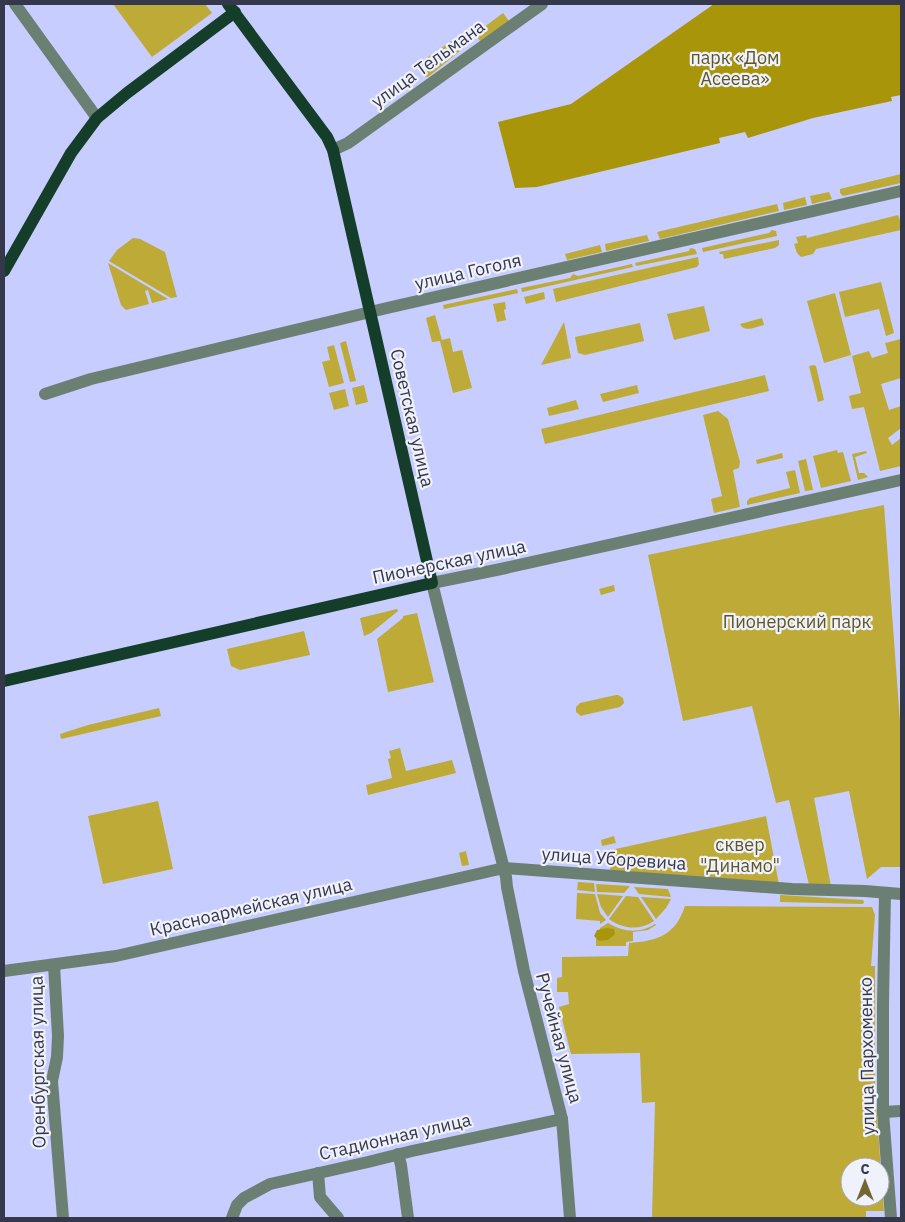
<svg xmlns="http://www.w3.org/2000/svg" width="905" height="1222" font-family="'IBM Plex Sans',sans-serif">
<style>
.green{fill:#bdaa37;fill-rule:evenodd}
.forest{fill:#a9950a}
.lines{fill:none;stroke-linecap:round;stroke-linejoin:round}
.minor{stroke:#6b8073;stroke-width:12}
.major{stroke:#153e2a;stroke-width:12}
.labels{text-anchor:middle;stroke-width:4.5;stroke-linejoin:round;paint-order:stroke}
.park-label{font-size:18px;fill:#5f5628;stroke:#eff1fb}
.street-label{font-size:18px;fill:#35374b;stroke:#eff1fb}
</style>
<rect width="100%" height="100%" fill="#c7cdfe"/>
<!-- green -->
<g class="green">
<path d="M113 4H205L212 13 152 57Z"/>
<path d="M503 13 509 21 480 41 475 34Z"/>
<path d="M465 32 467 35 466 46 428 77 423 76 419 63Z"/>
<path d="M901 174V183L843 196 840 193V189Z"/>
<path d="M829 192 832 199 812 204 810 196Z"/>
<path d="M805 197 807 205 784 210 783 203Z"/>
<path d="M777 204 779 211 660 239 657 232Z"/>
<path d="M898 215 901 223V230L816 249 813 254 801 257 797 253 794 244 798 243 796 237 806 235 807 238Z"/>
<path d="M772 230 776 231 777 236 703 252 702 248 769 233Z"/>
<path d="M647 235 649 241 606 251 605 244Z"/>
<path d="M133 238 140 239 165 252 177 297 171 298 109 261 117 250Z"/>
<path d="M779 240V245L775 248 724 259 723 254H720L719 252Z"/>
<path d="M600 245 602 252 567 260 565 254Z"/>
<path d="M690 248 695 249 697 254 636 266 635 263 689 251Z"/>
<path d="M698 257 699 264 697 267 556 302 553 289Z"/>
<path d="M108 263 168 299 152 303 148 290 145 291 149 304 126 310 121 305Z"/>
<path d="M632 264 633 267 522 292 521 288 570 278 573 274 578 276Z"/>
<path d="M881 282 894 333 886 336 879 309 845 317 839 292Z"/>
<path d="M517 289 518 293 444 309 443 305Z"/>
<path d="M544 292 545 299 526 304 524 297Z"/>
<path d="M835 293 851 355 824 363 807 301Z"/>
<path d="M505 302 506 309 504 310 506 320 497 322 493 304Z"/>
<path d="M704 306 710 331 674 340 667 314Z"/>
<path d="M435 315 442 340 450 338 453 352 462 350 472 388 453 393 440 341 432 342 426 318Z"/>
<path d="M762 318 764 325C756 327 744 333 740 324Z"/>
<path d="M564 322 571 358 541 365Z"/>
<path d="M640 323 644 341 585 355 578 353 575 337Z"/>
<path d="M901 339V378L881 384 889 410 901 406V428L888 438 892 445 901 438V466L880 471 864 407 852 409 849 396 861 393 852 356 869 351 872 358 888 353 885 343Z"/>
<path d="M346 341 356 381 350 382 340 343Z"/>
<path d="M334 345 344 383 329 387 322 362 330 360 327 347Z"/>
<path d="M814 365 816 366 824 400 818 402 809 366Z"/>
<path d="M765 375 769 391 545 444 541 429Z"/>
<path d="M364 385 368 402 356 405 352 388Z"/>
<path d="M637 385 639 393 603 402 600 394Z"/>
<path d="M345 389 349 406 334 410 329 393Z"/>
<path d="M576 400 579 409 549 416 547 408Z"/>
<path d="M718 411 728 419 740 462 739 468 733 470 740 507 714 513 711 499 722 496 703 415Z"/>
<path d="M837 450 838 453 843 452 851 481 821 488 813 456Z"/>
<path d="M866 451 867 453 855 457 859 473H864L868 477 858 480 852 454Z"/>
<path d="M782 453 783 458 757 464 756 460Z"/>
<path d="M806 459 813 490 805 491 798 461Z"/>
<path d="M795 470 800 493 747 505V501L750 498 790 488 786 472Z"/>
<path d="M884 505 901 735V867H881L867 879 849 791 814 798 831 886 809 885 789 800 776 803 752 706 683 721 648 555Z"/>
<path d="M614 585 615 591 601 595 599 589Z"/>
<path d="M397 609 398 611 371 633 364 636 360 618Z"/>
<path d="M417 613 434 682 388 692 377 639 403 618V616Z"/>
<path d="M304 631 310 655 240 670 231 666 227 649Z"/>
<path d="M616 695H618L623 698 624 703 620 707 584 715 581 716 576 712V707L580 703Z"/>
<path d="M159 708 161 716 61 739 60 734 88 725Z"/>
<path d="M400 748 406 771 452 760 456 773 368 795 366 785 392 778 388 759 391 758 389 751Z"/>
<path d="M158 801 173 869 103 884 88 816Z"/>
<path d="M766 816 780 890 610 876 611 850Z"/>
<path d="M614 836 616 843 602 846 601 840Z"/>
<path d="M466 851 469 865 462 866 459 853Z"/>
<path d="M578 882 594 883 595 892 577 890Z"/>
<path d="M596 884 630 886 624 893 597 892Z"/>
<path d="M634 887 668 889 671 897 639 894Z"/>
<path d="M577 893 595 894 600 913 606 920 600 924V921L576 919Z"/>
<path d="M597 894 623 896 608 917 601 907Z"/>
<path d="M780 895 863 900 864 902 863 904 780 902Z"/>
<path d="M626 896 638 897 654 921C639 931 623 929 609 919Z"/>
<path d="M641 897 671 899 666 908 656 919Z"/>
<path d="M685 906 872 907 875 915 871 966H875V1091L884 1211H866V1218H657L652 1217 655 1102 642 1103 640 1053 571 1054 559 1007 569 1004 568 992H557V978L562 977V957L628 956 629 943C657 941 675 936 685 906ZM850 1167H880V1197H850Z"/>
<path d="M608 923C623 932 640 934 655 924L656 925 648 930 633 932V941L626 942V946H596V937H600V928Z"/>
</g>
<!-- forest -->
<g class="forest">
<path d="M714 4H901V95L891 97 892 101 813 118 748 138 745 132 719 138 720 143 537 187 515 188 498 122 571 104Z"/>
<path d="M607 928 614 929 615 934 608 940 599 941 594 936 597 930Z"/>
</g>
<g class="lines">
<!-- minor -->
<g class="minor">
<path d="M15 4 97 118"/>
<path d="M333 150 348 143 542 4"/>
<path d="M45 394 91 379 387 308 901 191"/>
<path d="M885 893 883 1004V1112L891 1218"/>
<path d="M54 965 58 1036 57 1057 52 1081 63 1218"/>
<path d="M4 971 116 956 504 868 792 889 865 891 901 894"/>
<path d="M883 1112 901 1111"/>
<path d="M398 1154 401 1165 408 1218"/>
<path d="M318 1173 320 1197 338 1218"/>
<path d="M232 1218 237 1205 244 1198 270 1184 368 1162 412 1151 562 1119"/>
<path d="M570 1218 562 1119 524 971 507 887 506 877 432 583 501 569 901 480"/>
</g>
<!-- major -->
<g class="major">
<path d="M4 271 71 153 97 118 127 93 235 12"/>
<path d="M4 681 432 583 333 150 327 137 228 4"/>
</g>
</g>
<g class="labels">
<!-- park labels -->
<g class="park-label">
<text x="735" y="64">парк «Дом<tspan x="735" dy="21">Асеева»</tspan></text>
<text x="797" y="628">Пионерский парк</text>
<text x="740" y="851">сквер<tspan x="740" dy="21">"Динамо"</tspan></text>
</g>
<!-- street labels -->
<g class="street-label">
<text transform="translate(428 64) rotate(-36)" y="6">улица Тельмана</text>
<text transform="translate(468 272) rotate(-13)" y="6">улица Гоголя</text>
<text transform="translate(412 418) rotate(77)" y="6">Советская улица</text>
<text transform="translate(449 562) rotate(-12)" y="6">Пионерская улица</text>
<text transform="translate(614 859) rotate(4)" y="6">улица Уборевича</text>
<text transform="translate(251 907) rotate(-13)" y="6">Красноармейская улица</text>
<text transform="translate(559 1038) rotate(75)" y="6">Ручейная улица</text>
<text transform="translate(867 1056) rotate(-91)" y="6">улица Пархоменко</text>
<text transform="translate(38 1062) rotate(-91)" y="6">Оренбургская улица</text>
<text transform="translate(395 1137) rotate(-13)" y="6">Стадионная улица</text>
</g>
</g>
<!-- border -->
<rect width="905" height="1222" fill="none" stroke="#35374b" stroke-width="10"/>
<!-- north arrow -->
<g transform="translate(865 1182)"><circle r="24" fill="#eff1fb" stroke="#a5a7b5"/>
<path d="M0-4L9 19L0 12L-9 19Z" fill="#706733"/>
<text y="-8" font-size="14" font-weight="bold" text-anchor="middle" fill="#35374b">С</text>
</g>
</svg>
